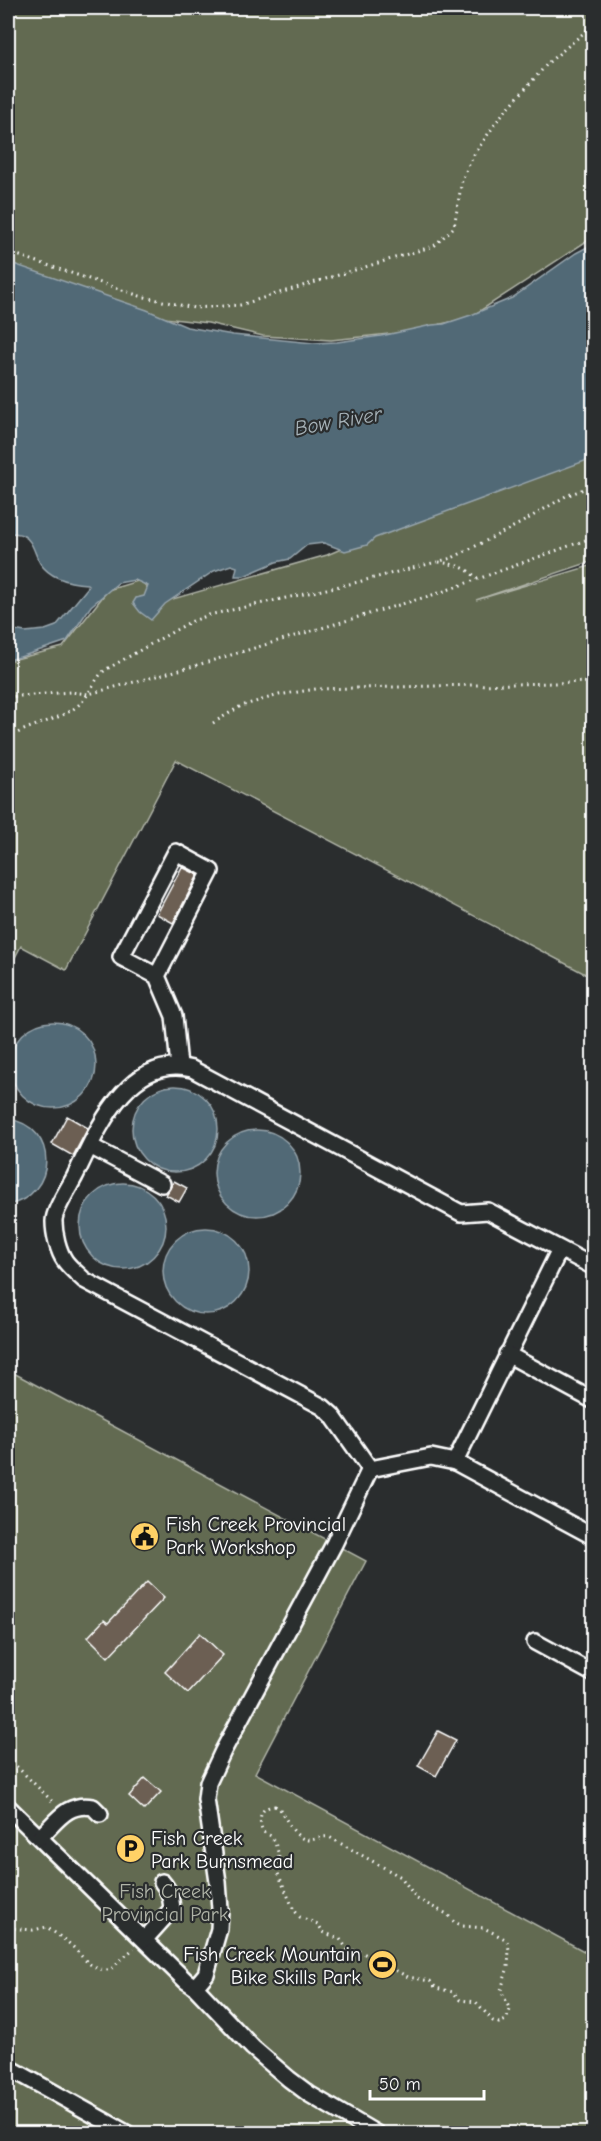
<svg xmlns="http://www.w3.org/2000/svg" width="601" height="2141" font-family="'Comic Neue',sans-serif">
<style>
.green{fill:#626a51;stroke:#b0b4a8;stroke-width:1.5}
.water{fill:#516976;stroke:#97a5ad;stroke-width:1.5}
.building{fill:#6c5f53;stroke:#fff;stroke-width:1.5}
.lines{fill:none;stroke-linecap:round;stroke-linejoin:round}
.minor-casing{stroke:#fff;stroke-width:20}
.path{stroke:#fff;stroke-width:3;stroke-dasharray:1.5 4.5;stroke-linecap:butt}
.minor{stroke:#2a2d2e;stroke-width:15}
.labels{text-anchor:middle;stroke-width:4.5;stroke-linejoin:round;paint-order:stroke}
.poi-label{font-size:20px;fill:#fff;stroke:#2a2d2e;text-anchor:start}
.park-label{font-size:20px;fill:#b0b4a8;stroke:#2a2d2e}
.water-label{font-size:21px;font-style:italic;fill:#a8b4ba;stroke:#2a2d2e}
</style>
<rect width="100%" height="100%" fill="#2a2d2e"/>
<filter id="ink" filterUnits="userSpaceOnUse"><feTurbulence type="fractalNoise" baseFrequency=".0167" numOctaves="2"/><feDisplacementMap in="SourceGraphic" scale="12" xChannelSelector="R" yChannelSelector="G"/><feConvolveMatrix kernelMatrix="1 2 1 2 8 2 1 2 1" color-interpolation-filters="sRGB"/></filter>
<g filter="url(#ink)">
<!-- green -->
<g class="green">
<path d="M8 8H593V237L469 318 399 333 331 340 263 336 208 323 138 315 8 282Z"/>
<path d="M593 448V561L476 600 593 565V978L176 760 66 970 21 946 8 971V661L63 647 108 590 141 580 159 603 327 555 449 503Z"/>
<path d="M8 1370 366 1561 255 1773 593 1956V2133H8Z"/>
</g>
<!-- water -->
<g class="water">
<path d="M593 244V458L375 538 367 545 345 551 324 543 307 545 290 559 276 562 244 576H235L237 567 231 565 214 571 165 604 151 620 140 612 133 603 136 598 144 596 148 586 135 580 118 583 91 606 67 641 20 657 8 660V629L25 632 45 630 56 626 89 586 87 584C70 583 50 578 40 563 34 553 33 540 22 535 18 533 12 533 8 533V262L147 310 187 327 233 335 313 343 337 342 381 336 432 325 444 324 471 315 512 298 576 253Z"/>
<circle cx="53" cy="1065" r="43"/>
<circle cx="175" cy="1129" r="43"/>
<path d="M8 1119C59 1126 58 1195 8 1205Z"/>
<circle cx="257" cy="1173" r="43"/>
<circle cx="123" cy="1226" r="43"/>
<circle cx="206" cy="1271" r="43"/>
</g>
<!-- building -->
<g class="building">
<path d="M182 867 198 875 173 923 157 914Z"/>
<path d="M67 1116 88 1128 73 1156 52 1144Z"/>
<path d="M174 1181 187 1188 179 1202 166 1195Z"/>
<path d="M147 1582 164 1598 108 1657 88 1637 104 1620 108 1623Z"/>
<path d="M200 1633 223 1655 188 1693 165 1672Z"/>
<path d="M438 1731 456 1740 436 1776 418 1766Z"/>
<path d="M145 1778 161 1792 144 1810 129 1796Z"/>
</g>
<g class="lines">
<defs>
<g id="minor">
<path d="M157 976 211 871 176 852 121 957 157 976 174 1016 179 1066"/>
<path d="M90 1146 162 1184"/>
<path d="M559 1251 455 1462 431 1457 370 1469 332 1415 323 1407 84 1280C78 1274 70 1268 65 1261 58 1251 54 1233 54 1222 53 1212 70 1186 75 1176 97 1131 128 1053 192 1069L461 1213 488 1211 594 1267"/>
<path d="M507 1354 594 1401"/>
<path d="M455 1462 594 1537"/>
<path d="M535 1642 594 1674"/>
<path d="M8 1807 186 1981 195 1987 253 2048 289 2079 309 2094 377 2134"/>
<path d="M40 1837C57 1821 67 1802 93 1807L100 1814"/>
<path d="M145 1939 172 1909C171 1899 170 1891 162 1882"/>
<path d="M195 1987 206 1974 219 1929 220 1909 218 1882 206 1799 208 1783 223 1751 334 1544 370 1469"/>
<path d="M8 2067 128 2134"/>
</g>
</defs>
<!-- minor casing -->
<use href="#minor" class="minor-casing"/>
<!-- path -->
<g class="path">
<path d="M8 15 13 8"/>
<path d="M8 252 140 296 194 308 240 305 434 246 454 227 462 180 473 156 500 117 549 62 592 26 594 21"/>
<path d="M439 562C453 564 468 567 477 579"/>
<path d="M8 697 70 692 89 694 194 666 439 593 594 537"/>
<path d="M213 723 241 706 279 695 316 689 594 682"/>
<path d="M8 739C28 724 56 722 76 707 90 697 93 680 105 670L190 622 209 615 358 582 452 558 521 523 566 496 594 485"/>
<path d="M8 1758 54 1803"/>
<path d="M275 1806 279 1808C287 1819 294 1840 310 1840 318 1839 321 1836 329 1837L401 1877 417 1899 447 1914 454 1922 463 1926 484 1928 505 1939 508 1943 509 1950 508 1967 501 1990 510 2010 506 2020 499 2023 493 2021 476 2002 460 2000 453 1992 436 1988 430 1981 408 1977 361 1952 347 1949 340 1939 323 1932 318 1924 300 1917 294 1910 277 1871 279 1855 275 1843 271 1836 263 1832C258 1819 259 1807 275 1806Z"/>
<path d="M8 1928 33 1930 47 1927C56 1934 66 1940 74 1948 86 1961 92 1970 110 1970L134 1948"/>
<path d="M593 2134 594 2133"/>
</g>
<!-- minor -->
<use href="#minor" class="minor"/>
</g>
</g>
<!-- icons -->
<defs>
<symbol id="civic-disc" viewBox="-11 -11 22 22"><circle r="9.5" fill="#ffd166" stroke="#2a2d2e"/><path d="M-.6-6.5H3V-4.5H.6V-3L4-1V1h2V6H-6V1h2V-1L-.6-3ZM-1.2 2.5V6h2.4V2.5Z" fill="#111"/></symbol>
<symbol id="parking-disc" viewBox="-11 -11 22 22"><circle r="9.5" fill="#ffd166" stroke="#2a2d2e"/><path d="M-3.5-5.5H1a3.5 3.5 0 0 1 0 7H-1V5.5H-3.5ZM-1-3.4V-.6H.8a1.4 1.4 0 0 0 0-2.8Z" fill="#111"/></symbol>
<symbol id="stadium-disc" viewBox="-11 -11 22 22"><circle r="9.5" fill="#ffd166" stroke="#2a2d2e"/><path d="M0-5a6.5 5 0 1 0 0 10a6.5 5 0 1 0 0-10ZM-3.5-1.8h7v3.6h-7Z" fill="#111"/></symbol>
</defs>
<g fill-rule="evenodd">
<use href="#civic-disc" x="128" y="1520" width="33" height="33"/>
<use href="#parking-disc" x="114" y="1832" width="33" height="33"/>
<use href="#stadium-disc" x="366" y="1948" width="33" height="33"/>
</g>
<g class="labels">
<!-- poi labels -->
<g class="poi-label">
<text x="166" y="1531">Fish Creek Provincial<tspan x="166" dy="23">Park Workshop</tspan></text>
<text x="151" y="1845">Fish Creek<tspan x="151" dy="23">Park Burnsmead</tspan></text>
<text x="361" y="1961" text-anchor="end">Fish Creek Mountain<tspan x="361" dy="23">Bike Skills Park</tspan></text>
</g>
<!-- park labels -->
<g class="park-label">
<text x="165" y="1898">Fish Creek<tspan x="165" dy="23">Provincial Park</tspan></text>
</g>
<!-- water labels -->
<g class="water-label">
<text transform="translate(338 421) rotate(-10)" y="7">Bow River</text>
</g>
</g>
<!-- margin -->
<rect width="601" height="2141" fill="none" stroke="#2a2d2e" stroke-width="30"/>
<rect x="15" y="15" width="571" height="2111" fill="none" stroke="#fff" stroke-width="2" filter="url(#ink)"/>
<!-- scale -->
<path d="M370 2090v9h114v-9" fill="none" stroke="#ffffff" stroke-width="3"/>
<text x="379" y="2090" font-size="18" fill="#ffffff" stroke="#2a2d2e" stroke-width="4.5" paint-order="stroke">50 m</text>
</svg>
